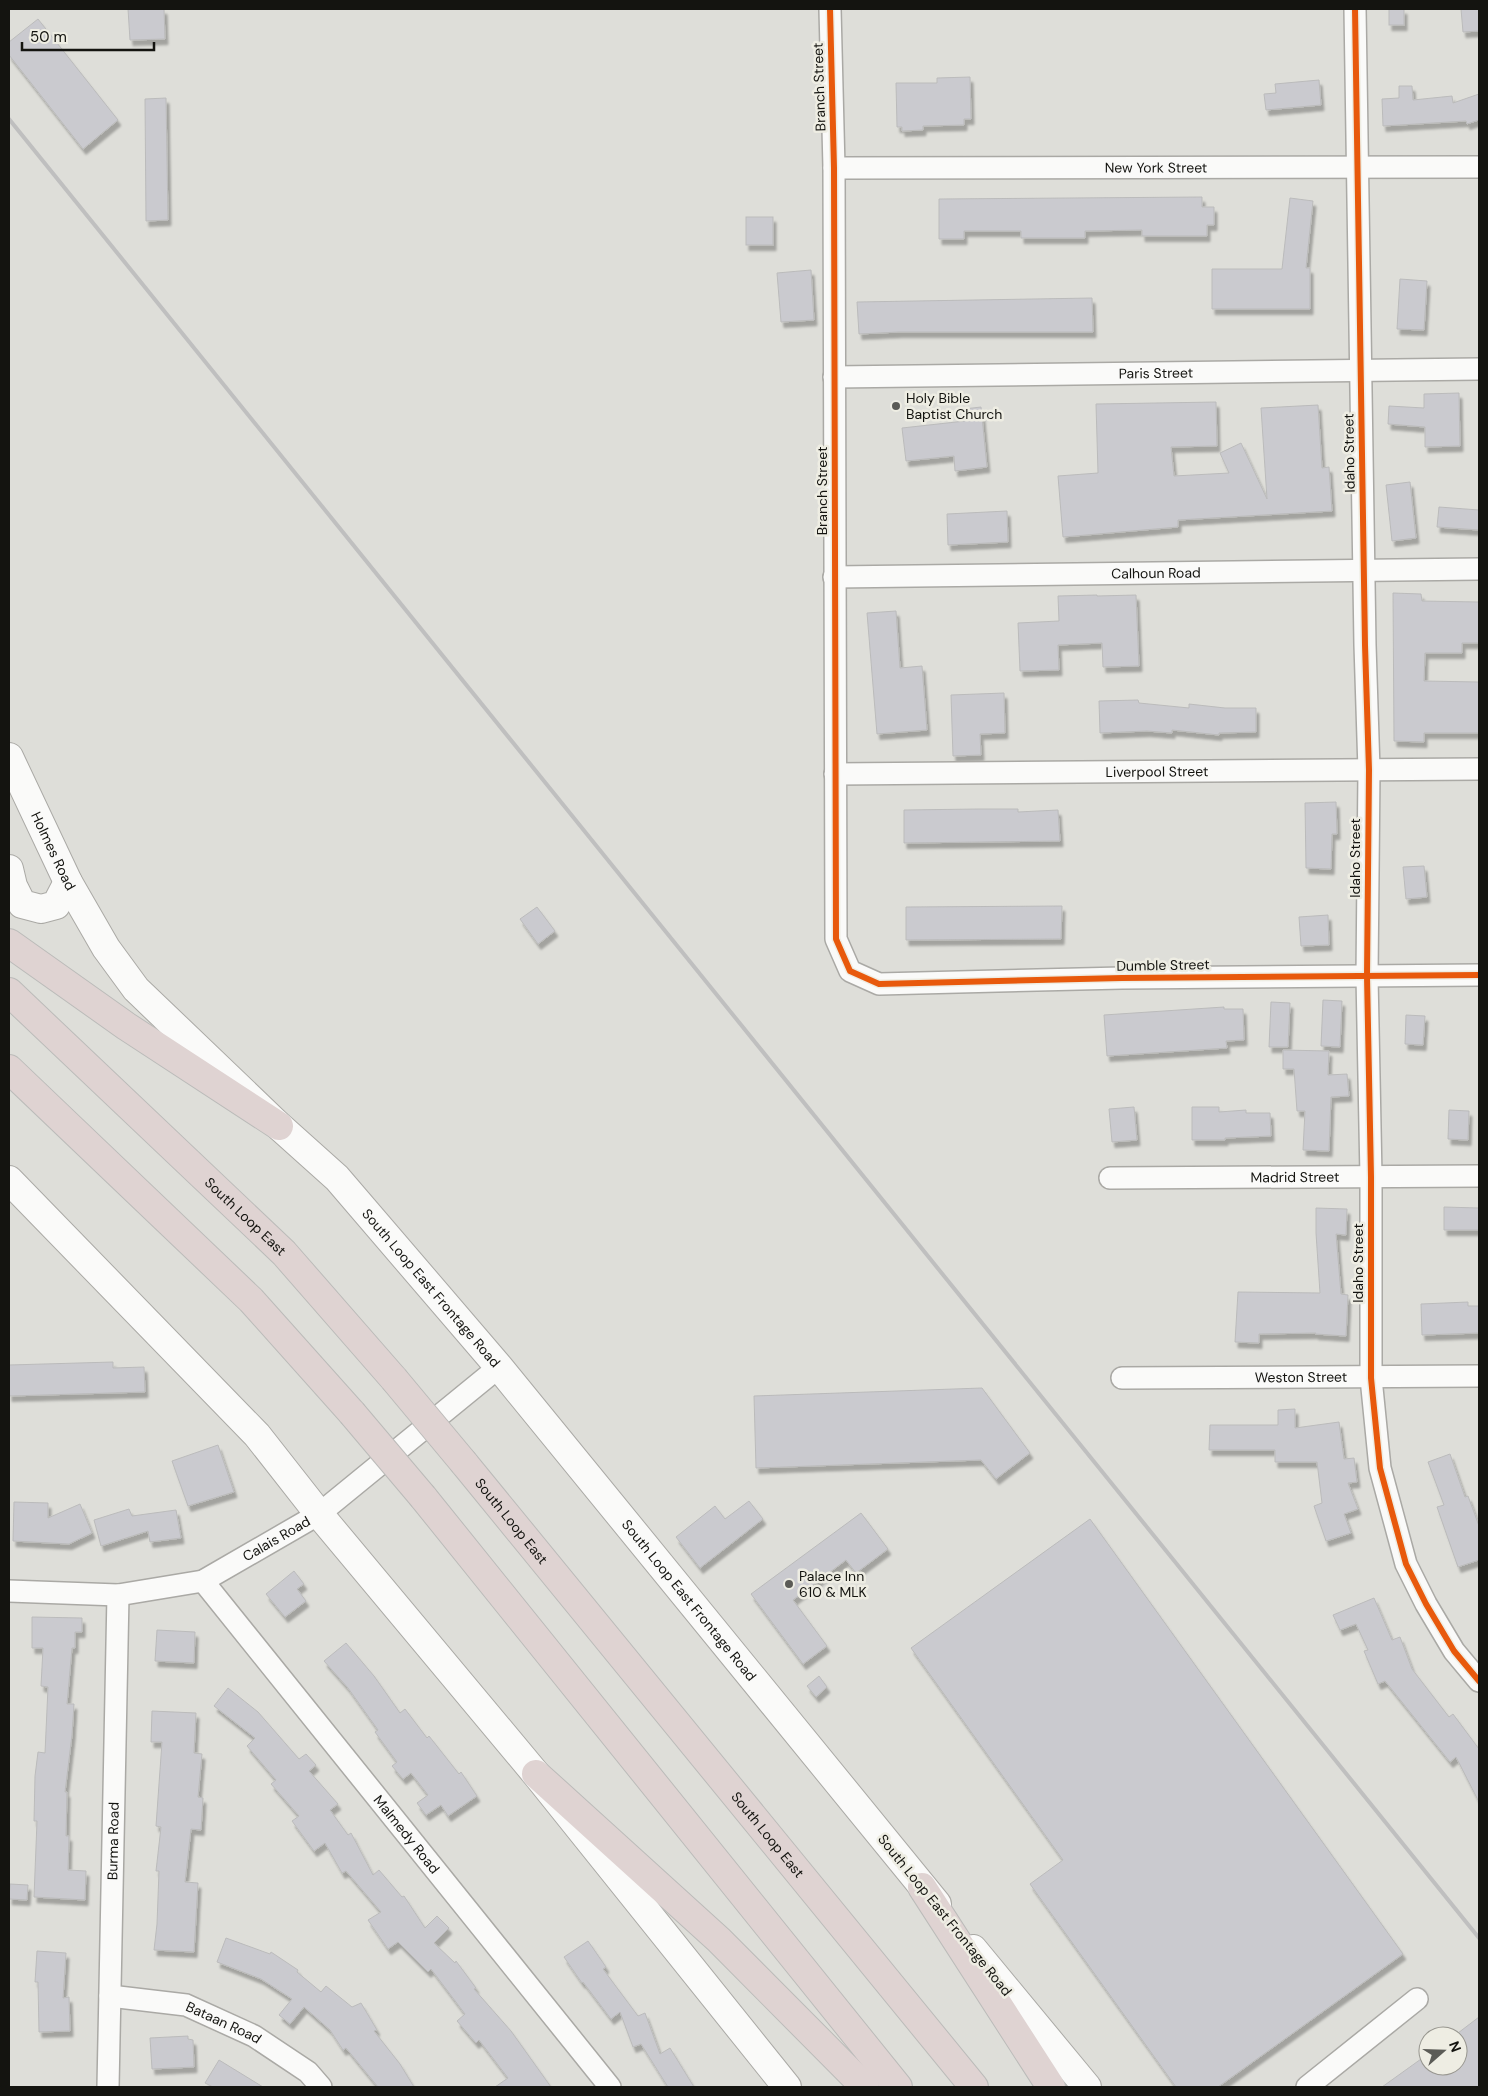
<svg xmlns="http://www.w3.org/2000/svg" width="1488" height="2096" font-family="'DM Sans',sans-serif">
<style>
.building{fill:#cacacf;stroke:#bbb;filter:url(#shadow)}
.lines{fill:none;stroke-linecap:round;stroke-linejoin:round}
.street-casing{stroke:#aaa9a5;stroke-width:24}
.secondary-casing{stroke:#aaa9a5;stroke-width:30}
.highway-casing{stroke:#bbbbb9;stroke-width:30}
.street{stroke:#fafaf9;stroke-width:21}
.secondary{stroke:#fafaf9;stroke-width:28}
.highway{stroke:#dfd3d2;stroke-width:28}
.rail{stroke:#bfbfbf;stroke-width:4}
.highway-bridge-casing{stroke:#bbbbb9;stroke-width:30;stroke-linecap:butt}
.highway-bridge{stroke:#dfd3d2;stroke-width:28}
.cycleway-casing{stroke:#eeede3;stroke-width:9}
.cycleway{stroke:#e8590c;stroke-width:6}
.poi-dot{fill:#5b5b56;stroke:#eeede3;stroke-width:2}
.labels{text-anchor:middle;stroke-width:5;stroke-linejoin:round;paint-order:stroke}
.street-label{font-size:14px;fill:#141410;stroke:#eeede3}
.poi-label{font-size:14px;fill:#141410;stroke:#eeede3;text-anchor:start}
</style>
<defs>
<filter id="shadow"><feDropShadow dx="3" dy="5.5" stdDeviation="1" flood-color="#0004"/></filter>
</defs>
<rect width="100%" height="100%" fill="#deded9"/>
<!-- building -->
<g class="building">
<path d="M128 9H164L165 39 130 40Z"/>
<rect x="1389" y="9" width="15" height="16"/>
<path d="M1461 9H1479V31L1463 32Z"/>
<path d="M38 19 118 120 83 149 9 55V42Z"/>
<path d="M970 77 971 119H964V125L923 126V130L902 131V127H897L896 83H937V78Z"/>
<path d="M1319 80 1321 105 1266 110 1264 94 1276 93 1275 84Z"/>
<path d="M1399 86H1412L1413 100 1452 96 1453 103 1479 94V120L1467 124 1466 121 1383 126 1382 99 1399 98Z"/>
<path d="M166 98 168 220 146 221 145 99Z"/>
<path d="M1202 197V207H1214V225H1207V236H1142V230L1085 231V238H1021V231H964V239H939V199Z"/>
<path d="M1290 198 1313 201 1306 268H1310V309H1212V269H1282Z"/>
<rect x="746" y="217" width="27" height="28"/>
<path d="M811 270 814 320 781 322 777 273Z"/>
<path d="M1400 279 1427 281 1424 330 1397 329Z"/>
<path d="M1092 298 1093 332H899L859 334 857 302Z"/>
<path d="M1459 393 1460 446 1425 447V427L1388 424 1389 406 1424 408V394Z"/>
<path d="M1216 402 1217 446 1171 447 1174 476 1229 473 1220 453 1241 443 1267 499 1261 408 1318 405 1322 468 1329 467 1332 511 1178 520V527L1063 537 1058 476 1098 473 1096 404Z"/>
<path d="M981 407 987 467 955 471 954 456 906 461 902 428 965 421 964 409Z"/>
<path d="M1410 482 1416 538 1392 541 1386 485Z"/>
<path d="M1439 507 1479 510V530L1437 527Z"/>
<path d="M1007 511 1008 542 948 545 947 514Z"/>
<path d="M1393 593 1421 594 1422 601 1479 602V643H1462V653H1425L1424 681 1479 682V733H1424V742L1394 741Z"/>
<path d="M1097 595V596L1136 595 1139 666 1103 667 1102 643 1058 645 1059 670 1020 671 1018 623 1059 621 1058 596Z"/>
<path d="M896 611 900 668 922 666 927 730 877 734 867 613Z"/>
<path d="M1004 693 1005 733 980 734 981 755 953 756 951 695Z"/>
<path d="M1138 700 1139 703 1189 708V704L1225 708H1256V732L1219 733V735L1172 730V733L1147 731 1100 733 1099 701Z"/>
<path d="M1336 802 1337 834H1332L1331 869 1306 868 1305 803Z"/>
<path d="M978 809H1018V812L1058 810 1060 841 904 843V810Z"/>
<path d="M1424 866 1427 897 1406 899 1403 867Z"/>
<path d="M1062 906 1061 939 906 940V907Z"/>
<path d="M537 907 555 931 538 944 520 919Z"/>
<path d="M1328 915 1329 945 1301 946 1299 917Z"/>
<path d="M1323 1000 1342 1001 1340 1047 1321 1046Z"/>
<path d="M1271 1002 1290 1003 1288 1047H1269Z"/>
<path d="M1224 1007V1009H1243L1244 1040 1226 1041 1227 1048 1107 1056 1104 1015Z"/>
<path d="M1406 1015 1425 1016 1423 1045 1405 1044Z"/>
<path d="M1283 1050 1329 1051 1328 1075 1347 1074 1349 1096 1331 1097 1329 1151 1303 1150 1305 1111H1297L1294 1069H1283Z"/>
<path d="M1134 1107 1137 1140 1112 1142 1109 1109Z"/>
<path d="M1192 1107H1219V1112L1246 1110V1113H1270L1271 1136 1225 1138V1140H1192Z"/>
<path d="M1449 1110 1469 1111 1468 1140 1448 1139Z"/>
<path d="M1444 1207 1479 1208V1230H1444Z"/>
<path d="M1316 1208 1347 1209 1346 1235 1336 1234 1341 1294 1348 1295 1346 1336 1315 1334 1316 1333 1259 1334V1343L1235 1342 1238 1292 1320 1293 1316 1233Z"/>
<path d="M1468 1302V1306H1479V1333L1422 1335 1421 1304Z"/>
<path d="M113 1362V1368L144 1367 145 1392 9 1396V1365Z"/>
<path d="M982 1388 1030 1453 996 1479 981 1460 756 1468 754 1396Z"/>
<path d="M1295 1409V1428L1339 1422 1344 1459 1354 1458 1357 1482 1348 1483 1358 1509 1344 1514 1351 1533 1326 1541 1314 1506 1322 1503 1317 1462H1275V1450H1209L1210 1425H1278V1410Z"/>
<path d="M218 1445 234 1492 188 1506 172 1461Z"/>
<path d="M1450 1454 1465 1497 1468 1496 1479 1526V1560L1458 1567 1437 1507 1444 1505 1428 1462Z"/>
<path d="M749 1501 763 1519 700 1568 676 1537 715 1506 725 1519Z"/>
<path d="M14 1502 48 1503V1518L80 1504 92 1533 69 1544 13 1541Z"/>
<path d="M129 1509 132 1516 176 1510 181 1538 150 1542 148 1531 101 1546 94 1520Z"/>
<path d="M861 1513 888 1549 856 1573 846 1560 793 1600 827 1646 803 1664 751 1594Z"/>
<path d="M1090 1519 1403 1954 1218 2087H1176L1030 1884 1063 1860 911 1648Z"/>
<path d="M294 1571 304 1584 297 1589 306 1601 285 1617 266 1594Z"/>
<path d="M1374 1598 1392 1640 1400 1637 1412 1669 1449 1717 1453 1714 1479 1749V1802L1456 1757 1450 1762 1385 1681 1378 1684 1364 1651 1368 1650 1356 1624 1340 1630 1333 1615Z"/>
<path d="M32 1617 82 1618V1632H75V1648H72L67 1704H74L72 1735 65 1792H67L66 1836H69L68 1870 86 1871 85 1900 34 1897 37 1821H34L35 1776 38 1752 45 1753 48 1687 41 1686 43 1648H32Z"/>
<path d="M157 1630 195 1632 194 1663 155 1661Z"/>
<path d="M346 1643 374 1676 400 1713 405 1709 427 1738 429 1736 459 1774 461 1772 477 1796 448 1816 441 1805 426 1815 417 1803 428 1795 411 1773 403 1779 392 1766 397 1762 375 1732 378 1730 348 1688 324 1661Z"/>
<path d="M819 1676 827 1687 816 1697 807 1686Z"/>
<path d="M228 1688 258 1712 299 1759 306 1754 316 1765 309 1771 338 1804 330 1810 348 1835 351 1833 373 1875 379 1870 402 1897 404 1896 425 1928 437 1916 449 1928 434 1943 455 1963 456 1961 476 1988 474 1989 511 2031 551 2087H495L508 2078 479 2040 476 2043 457 2021 465 2014 431 1969 428 1972 398 1942 388 1949 368 1920 381 1912 346 1871 342 1873 325 1843 314 1851 292 1821 299 1816 271 1784 276 1780 247 1746 255 1738 214 1706Z"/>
<path d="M152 1711 196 1713 194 1753 202 1754 198 1797 203 1798 201 1830 191 1829 185 1882 198 1883 194 1952 154 1950 157 1924 159 1871H156L161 1827 156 1826 162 1742H151Z"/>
<path d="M10 1884 28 1885 27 1900 9 1899Z"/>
<path d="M226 1938 270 1954 271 1952 298 1970 297 1972 321 1992 326 1986 352 2007 361 2003 377 2030 374 2031 400 2064 414 2087H378L346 2048 343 2050 330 2030 304 2007 290 2024 279 2015 292 1999 261 1979 217 1962Z"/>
<path d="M588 1941 606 1967 603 1969 638 2016 645 2013 660 2054 670 2048 694 2087H668L641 2044 633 2047 620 2012 611 2019 583 1982 582 1983 564 1957Z"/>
<path d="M37 1951 66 1953 63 1998 69 1997 70 2031 39 2032 38 1982H35Z"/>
<path d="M1479 2017V2087H1382L1428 2054V2066H1458V2033Z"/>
<path d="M188 2036V2039L193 2040 194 2067 152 2069 150 2038Z"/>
<path d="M219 2060 263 2087H213L205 2083Z"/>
</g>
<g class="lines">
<defs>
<g id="street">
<path d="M830 9 834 168 836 939 850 971 879 984 1122 978 1479 975"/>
<path d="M1355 9 1365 645 1369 770 1367 976 1371 1177V1378L1380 1468 1406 1564 1426 1604 1454 1651 1479 1681"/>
<path id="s1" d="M834 168 1479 167"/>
<path id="s2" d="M834 377 1479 369"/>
<path id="s3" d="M834 577 1479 569"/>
<path id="s4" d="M835 774 1479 769"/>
<path id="s5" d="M1110 1178 1479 1176"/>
<path id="s6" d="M1122 1378 1479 1376"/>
<path id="s7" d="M203 1581 610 2087"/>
<path id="s8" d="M9 1591 118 1595 203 1581 319 1514 499 1367"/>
<path id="s9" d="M110 1996 186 2005 254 2036 308 2072 321 2087"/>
<path id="s10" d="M108 2087 118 1595"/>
<path d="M1307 2087 1417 1999"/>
</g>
<g id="secondary">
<path id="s11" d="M9 757 68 882 106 948 136 989 279 1126 337 1178 499 1367 937 1904"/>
<path d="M9 869 13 886 22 904 41 909 56 905 68 882"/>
<path d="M9 1180 257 1435 319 1514 536 1774 787 2087"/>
<path d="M973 1949 1087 2087"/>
</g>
<g id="highway">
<path d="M9 943 126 1026 279 1126"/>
<path id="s12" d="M9 992 284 1253 394 1379"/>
<path d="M9 1069 251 1300 352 1413"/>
<path id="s13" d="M464 1463 974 2087"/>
<path d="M423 1497 898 2087"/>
<path d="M536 1774 719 1940 865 2087"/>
<path d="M922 1887 1051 2087"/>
</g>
</defs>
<!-- street casing -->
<use href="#street" class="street-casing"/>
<!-- secondary casing -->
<use href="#secondary" class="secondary-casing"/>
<!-- highway casing -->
<use href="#highway" class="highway-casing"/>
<!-- street -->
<use href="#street" class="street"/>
<!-- secondary -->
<use href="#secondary" class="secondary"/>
<!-- highway -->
<use href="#highway" class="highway"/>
<!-- rail -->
<path class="rail" d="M9 119 1479 1938"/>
<defs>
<g id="highway-bridge">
<path d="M394 1379 464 1463"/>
<path d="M352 1413 423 1497"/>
</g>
</defs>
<!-- highway-bridge casing -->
<use href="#highway-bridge" class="highway-bridge-casing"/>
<!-- highway-bridge -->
<use href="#highway-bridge" class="highway-bridge"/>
<defs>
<g id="cycleway">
<path d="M830 9 834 168 836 939 850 971 879 984 1122 978 1479 975"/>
<path d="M1355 9 1365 645 1369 770 1367 976 1371 1177V1378L1380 1468 1406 1564 1426 1604 1454 1651 1479 1681"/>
</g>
</defs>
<!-- cycleway casing -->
<use href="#cycleway" class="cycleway-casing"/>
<!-- cycleway -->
<use href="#cycleway" class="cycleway"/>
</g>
<!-- markers -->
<g class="poi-dot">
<circle cx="896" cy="406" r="5"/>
<circle cx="789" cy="1584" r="5"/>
</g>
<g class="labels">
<!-- street labels -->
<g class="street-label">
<text transform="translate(819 87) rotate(-92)" y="5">Branch Street</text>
<text dy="5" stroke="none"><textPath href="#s1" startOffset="322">New York Street</textPath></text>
<text dy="5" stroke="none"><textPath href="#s2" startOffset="322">Paris Street</textPath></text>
<text transform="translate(1349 453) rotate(-91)" y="5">Idaho Street</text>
<text transform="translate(822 491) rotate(-90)" y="5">Branch Street</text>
<text dy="5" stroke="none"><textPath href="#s3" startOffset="322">Calhoun Road</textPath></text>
<text dy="5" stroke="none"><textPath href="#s4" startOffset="322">Liverpool Street</textPath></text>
<text dy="5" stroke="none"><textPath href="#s11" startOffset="104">Holmes Road</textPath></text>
<text transform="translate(1355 858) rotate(-90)" y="5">Idaho Street</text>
<text transform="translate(1163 965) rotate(-1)" y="5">Dumble Street</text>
<text dy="5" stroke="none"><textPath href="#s5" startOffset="185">Madrid Street</textPath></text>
<text dy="5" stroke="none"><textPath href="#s12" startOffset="326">South Loop East</textPath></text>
<text transform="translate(1358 1263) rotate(-90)" y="5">Idaho Street</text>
<text dy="5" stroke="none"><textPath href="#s11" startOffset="686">South Loop East Frontage Road</textPath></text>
<text dy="5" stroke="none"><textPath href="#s6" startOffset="179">Weston Street</textPath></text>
<text dy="5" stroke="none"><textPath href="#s13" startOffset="75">South Loop East</textPath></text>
<text dy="5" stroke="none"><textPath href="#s8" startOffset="280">Calais Road</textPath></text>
<text dy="5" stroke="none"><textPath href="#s11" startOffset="1091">South Loop East Frontage Road</textPath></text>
<text dy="5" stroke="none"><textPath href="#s7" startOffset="325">Malmedy Road</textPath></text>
<text dy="5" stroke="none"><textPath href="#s13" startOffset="480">South Loop East</textPath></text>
<text dy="5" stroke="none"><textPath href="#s10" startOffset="246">Burma Road</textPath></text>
<text transform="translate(945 1915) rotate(51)" y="5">South Loop East Frontage Road</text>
<text dy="5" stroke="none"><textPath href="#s9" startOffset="118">Bataan Road</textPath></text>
</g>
<!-- poi labels -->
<g class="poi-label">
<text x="906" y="403">Holy Bible<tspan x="906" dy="16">Baptist Church</tspan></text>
<text x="799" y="1581">Palace Inn<tspan x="799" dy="16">610 &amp; MLK</tspan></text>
</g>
</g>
<!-- border -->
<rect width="1488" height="2096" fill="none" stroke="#141410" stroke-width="20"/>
<!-- north arrow -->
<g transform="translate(1443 2051) rotate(70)"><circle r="24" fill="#eeede3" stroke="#97968f"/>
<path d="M0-4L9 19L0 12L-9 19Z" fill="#5b5b56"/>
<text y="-8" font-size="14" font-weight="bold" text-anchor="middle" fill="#141410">N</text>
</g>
<!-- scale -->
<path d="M22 42v8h132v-8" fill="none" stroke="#141410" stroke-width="2.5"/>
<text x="30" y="42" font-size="15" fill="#141410" stroke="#eeede3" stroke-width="4" paint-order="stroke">50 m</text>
</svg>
